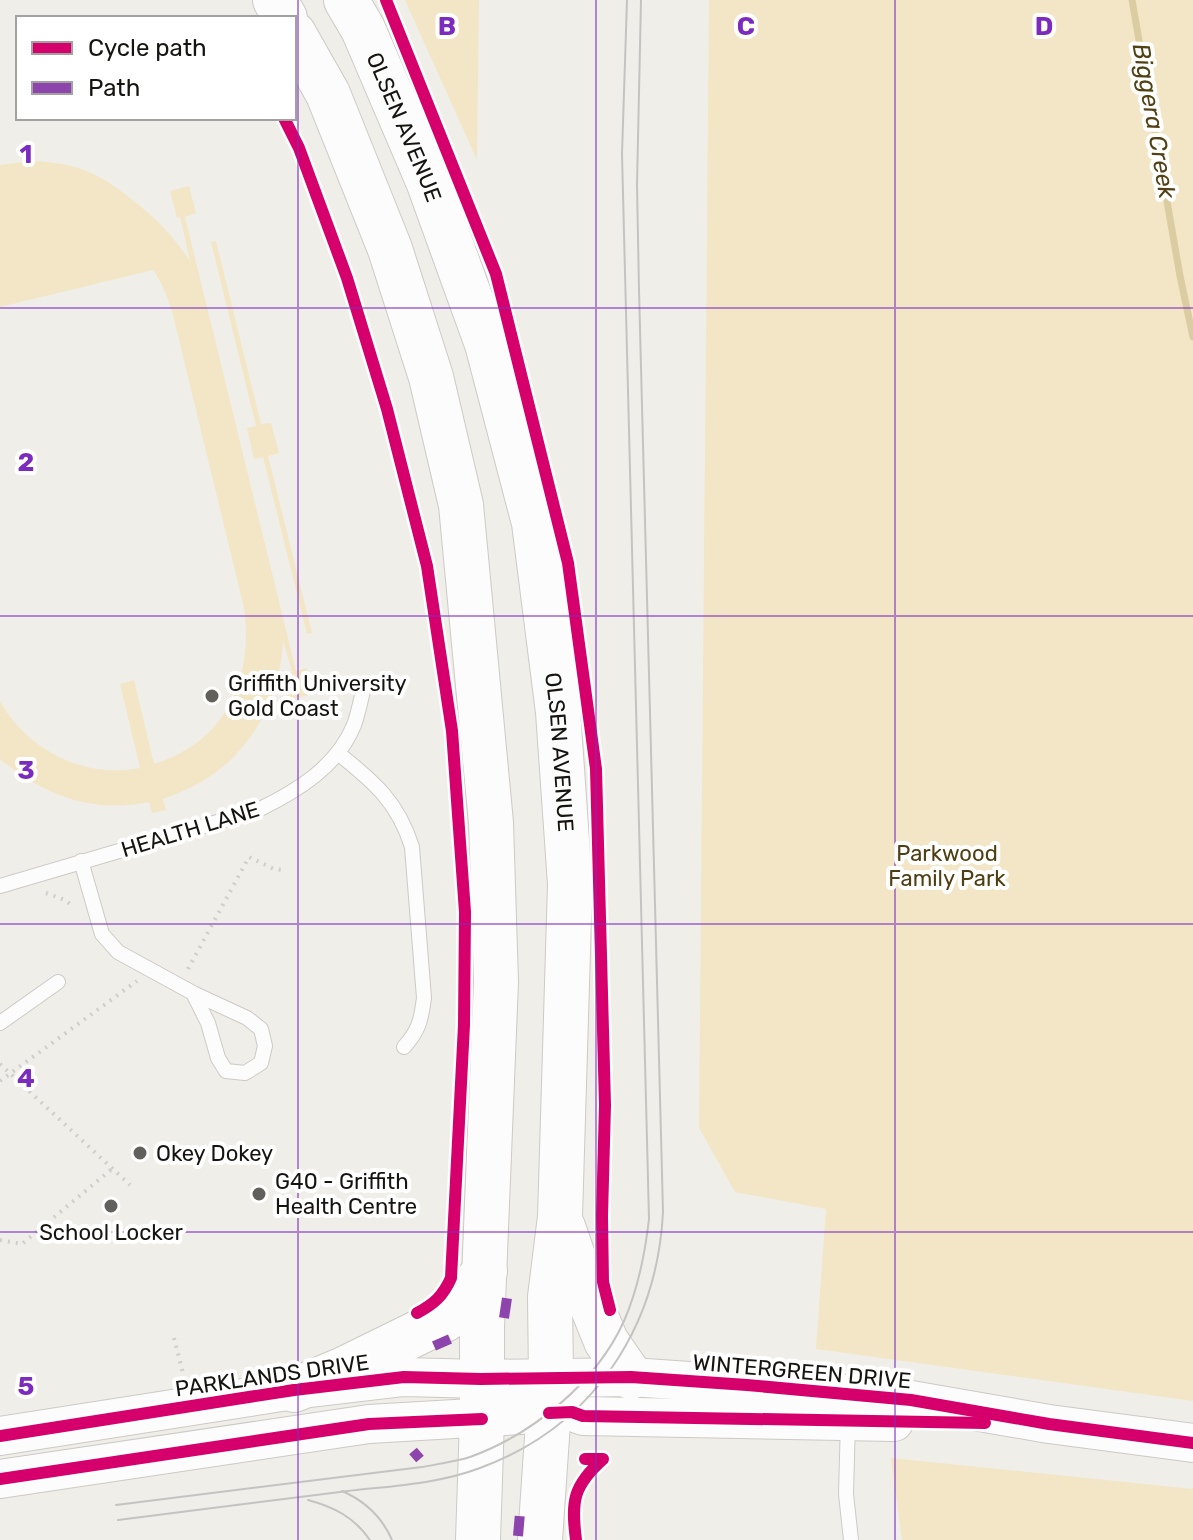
<svg xmlns="http://www.w3.org/2000/svg" width="1193" height="1540" font-family="Rubik,sans-serif">
<style>
.green{fill:#f2e6c6}
.lines{fill:none;stroke-linecap:round;stroke-linejoin:round}
.stream{stroke:#dccca1;stroke-width:7}
.lane-casing{stroke:#cccac6;stroke-width:16}
.secondary-casing{stroke:#cccac6;stroke-width:40}
.primary-casing{stroke:#cccac6;stroke-width:46}
.path{stroke:#cfcecc;stroke-width:4;stroke-dasharray:2 6;stroke-linecap:butt}
.lane{stroke:#fdfcfc;stroke-width:14}
.secondary{stroke:#fdfcfc;stroke-width:38}
.primary{stroke:#fdfcfc;stroke-width:44}
.tram{stroke:#c4c3c1;stroke-width:2}
.quiet{stroke:#8e44ad;stroke-width:10;stroke-dasharray:20 10;stroke-linecap:butt}
.cycleway-casing{stroke:#fff;stroke-width:17}
.cycleway{stroke:#d6006c;stroke-width:12}
.grid{fill:none;stroke:#7b2cbf;stroke-width:2;stroke-opacity:0.55}
.poi-dot{fill:#62605c;stroke:#fff;stroke-width:3}
.labels{text-anchor:middle;stroke-width:8;stroke-linejoin:round;paint-order:stroke}
.street-label{font-size:22px;fill:#151410;stroke:#fff}
.poi-label{font-size:22px;fill:#151410;stroke:#fff;text-anchor:start}
.park-label{font-size:22px;fill:#4e3e11;stroke:#fff}
.water-label{font-size:24px;font-style:italic;fill:#514114;stroke:#fff}
.grid-label{font-size:26px;text-anchor:middle;font-weight:bold;fill:#7b2cbf;stroke:#fff;stroke-width:8;stroke-linejoin:round;paint-order:stroke}
</style>
<rect width="100%" height="100%" fill="#f0eee8"/>
<!-- green -->
<g class="green">
<path d="M405 0H479L477 160Z"/>
<path d="M709 0H1193V1401L816 1349 826 1209 735 1192 699 1128Z"/>
<path d="M33 161C78 163 101 174 135 202 158 220 173 236 190 261L180 217 177 218 170 191 189 186 196 213 185 217 296 671 307 668 313 694 288 700 282 674 292 672 283 640C281 694 255 747 209 777 194 787 179 793 163 799L166 810 152 813 149 802C92 814 44 795 0 759V701C27 750 84 779 140 768L120 684 134 680 154 764C226 742 254 679 244 608L172 311C167 297 162 282 153 270L0 307V165Z"/>
<path d="M216 241 261 424 271 423 279 453 268 456 312 633 307 634 263 457 254 459 247 428 256 426 211 242Z"/>
<path d="M891 1458 1193 1489V1540H902Z"/>
</g>
<g class="lines">
<!-- stream -->
<path class="stream" d="M1132 0 1180 276 1193 337"/>
<defs>
<g id="lane">
<path d="M339 754C374 782 398 802 412 847L424 998C421 1021 419 1030 404 1047"/>
<path d="M81 861 102 934 118 952 193 993 247 1018 261 1029 265 1046 261 1063 245 1073 226 1071 218 1058 208 1023 193 993"/>
<path d="M0 886 258 810C297 791 337 767 354 725 359 712 361 697 365 683"/>
<path d="M0 1023 58 982"/>
<path d="M848 1421 846 1494 851 1540"/>
</g>
<g id="secondary">
<path d="M0 1436 294 1390 404 1377 481 1379 631 1377 747 1385 911 1400 1049 1424 1193 1443"/>
<path d="M0 1479 369 1424 572 1412 583 1416 894 1422"/>
</g>
<g id="primary">
<path d="M275 0 285 18"/>
<path id="s1" d="M346 0 363 29 428 181 487 344 534 523 558 712 570 884 560 1217 550 1297 551 1378 540 1540"/>
<path d="M294 34 328 94 390 249 431 377 461 505 491 823 496 982 482 1327V1419L478 1540"/>
<path d="M563 1227 581 1279 606 1341 631 1377"/>
<path d="M294 1390 344 1369 446 1319 485 1271"/>
</g>
</defs>
<!-- lane casing -->
<use href="#lane" class="lane-casing"/>
<!-- secondary casing -->
<use href="#secondary" class="secondary-casing"/>
<!-- primary casing -->
<use href="#primary" class="primary-casing"/>
<!-- path -->
<g class="path">
<path d="M46 893 65 900 74 907"/>
<path d="M188 969 249 857 274 869 282 870"/>
<path d="M0 1064 130 1185"/>
<path d="M0 1081 137 981"/>
<path d="M0 1240 22 1244 113 1168"/>
<path d="M174 1338 184 1377"/>
</g>
<!-- lane -->
<use href="#lane" class="lane"/>
<!-- secondary -->
<use href="#secondary" class="secondary"/>
<!-- primary -->
<use href="#primary" class="primary"/>
<!-- tram -->
<g class="tram">
<path d="M342 1491C365 1501 382 1517 392 1540"/>
<path d="M308 1500C334 1507 354 1517 370 1540"/>
<path d="M116 1505 422 1467C438 1464 454 1462 470 1457 533 1434 596 1383 624 1321 638 1289 645 1254 649 1219L622 154 627 0"/>
<path d="M118 1520C194 1510 271 1501 348 1491 391 1486 438 1484 480 1468 592 1427 657 1329 663 1212L639 290 637 185 641 0"/>
</g>
<!-- quiet -->
<g class="quiet">
<path d="M504 1318 507 1298"/>
<path d="M434 1346 450 1339"/>
<path d="M413 1451 420 1459"/>
<path d="M518 1536 520 1513"/>
</g>
<defs>
<g id="cycleway">
<path d="M386 0 496 274 568 563 596 769 605 1105 602 1216 603 1282 610 1310"/>
<path d="M284 118 299 148 347 278 387 409 427 566 452 731 465 912 464 1025 451 1278C443 1296 434 1304 417 1313"/>
<path d="M549 1413 572 1412 583 1416 985 1423"/>
<path d="M0 1436 294 1390 404 1377 481 1379 631 1377 747 1385 911 1400 1049 1424 1193 1443"/>
<path d="M0 1479 369 1424 482 1419"/>
<path d="M576 1540C571 1501 573 1486 603 1459H585"/>
</g>
</defs>
<!-- cycleway casing -->
<use href="#cycleway" class="cycleway-casing"/>
<!-- cycleway -->
<use href="#cycleway" class="cycleway"/>
</g>
<!-- grid -->
<path class="grid" d="M298 0V1540M596 0V1540M895 0V1540M0 308H1193M0 616H1193M0 924H1193M0 1232H1193"/>
<!-- markers -->
<g class="poi-dot">
<circle cx="212" cy="696" r="8"/>
<circle cx="140" cy="1153" r="8"/>
<circle cx="259" cy="1194" r="8"/>
<circle cx="111" cy="1206" r="8"/>
</g>
<g class="labels">
<!-- street labels -->
<g class="street-label">
<text dy="8" stroke="none"><textPath href="#s1" startOffset="140">OLSEN AVENUE</textPath></text>
<text dy="8" stroke="none"><textPath href="#s1" startOffset="788">OLSEN AVENUE</textPath></text>
<text transform="translate(190 829) rotate(-17)" y="8">HEALTH LANE</text>
<text transform="translate(802 1371) rotate(5)" y="8">WINTERGREEN DRIVE</text>
<text transform="translate(272 1375) rotate(-8)" y="8">PARKLANDS DRIVE</text>
</g>
<!-- poi labels -->
<g class="poi-label">
<text x="228" y="691">Griffith University<tspan x="228" dy="25">Gold Coast</tspan></text>
<text x="156" y="1161">Okey Dokey</text>
<text x="275" y="1189">G40 - Griffith<tspan x="275" dy="25">Health Centre</tspan></text>
<text x="111" y="1240" text-anchor="middle">School Locker</text>
</g>
<!-- park labels -->
<g class="park-label">
<text x="947" y="861">Parkwood<tspan x="947" dy="25">Family Park</tspan></text>
</g>
<!-- water labels -->
<g class="water-label">
<text transform="translate(1154 121) rotate(80)" y="8">Biggera Creek</text>
</g>
</g>
<g class="grid-label">
<text x="447" y="35">B</text>
<text x="746" y="35">C</text>
<text x="1044" y="35">D</text>
<text x="26" y="163">1</text>
<text x="26" y="471">2</text>
<text x="26" y="779">3</text>
<text x="26" y="1087">4</text>
<text x="26" y="1395">5</text>
</g>
<!-- legend -->
<rect x="16" y="16" width="280" height="104" fill="#ffffff" stroke="#a1a19f" stroke-width="2"/>
<rect x="32" y="42" width="40" height="12" fill="#d6006c" stroke="#a1a19f" stroke-width="2"/>
<text x="88" y="56" font-size="24" fill="#151410">Cycle path</text>
<rect x="32" y="82" width="40" height="12" fill="#8e44ad" stroke="#a1a19f" stroke-width="2"/>
<text x="88" y="96" font-size="24" fill="#151410">Path</text>
</svg>
